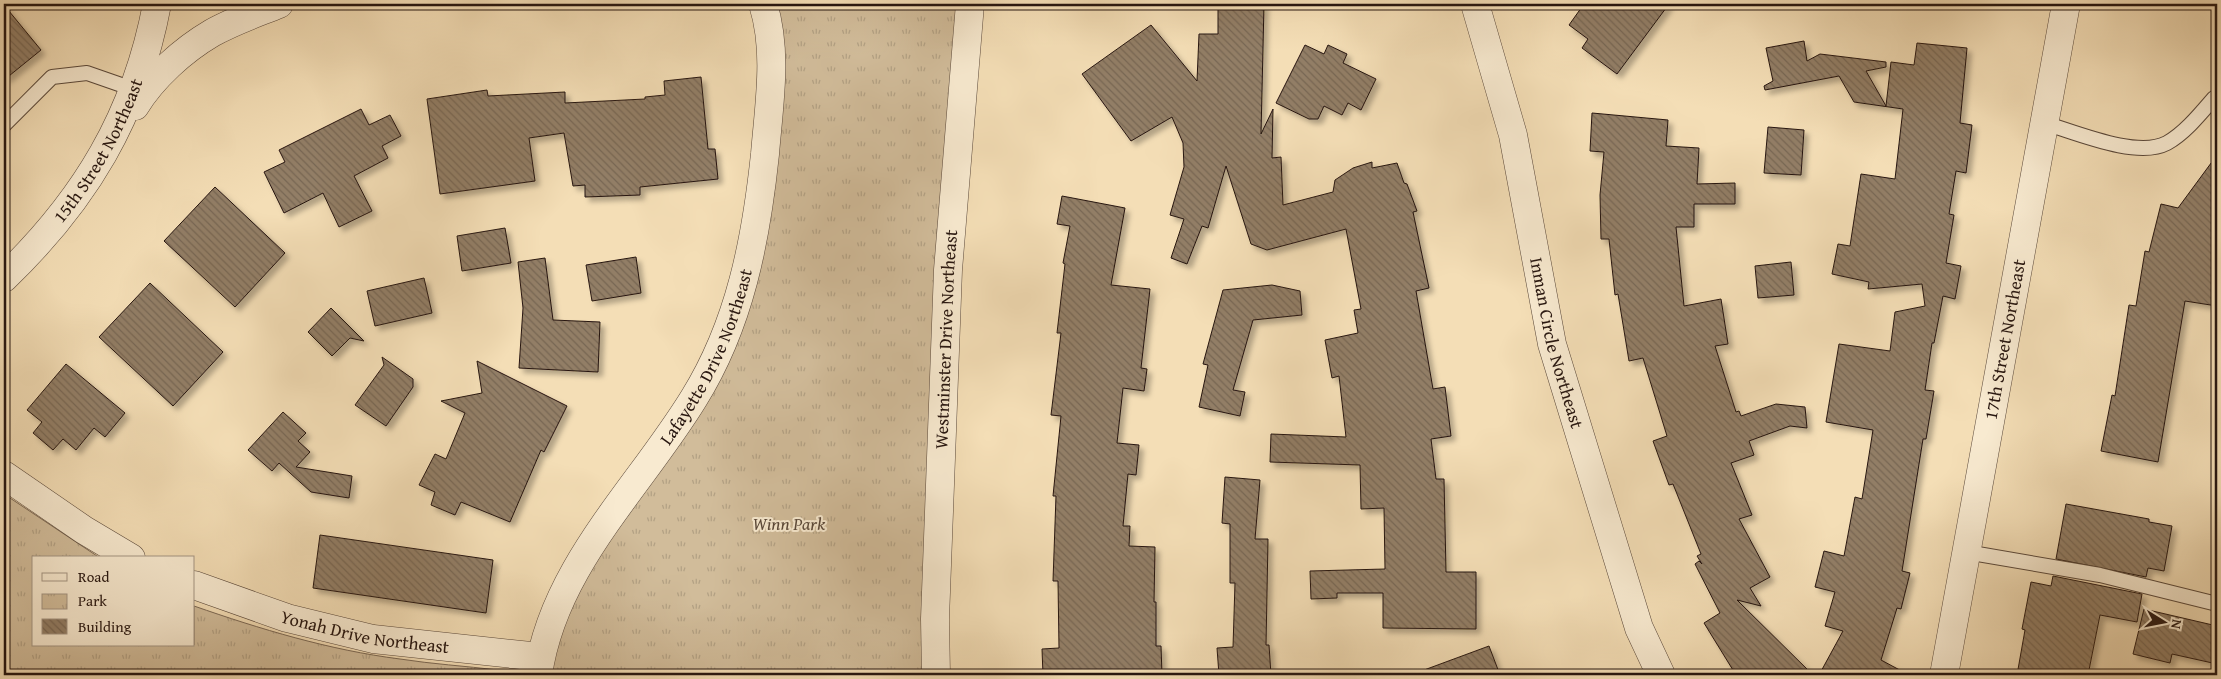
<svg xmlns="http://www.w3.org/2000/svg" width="2221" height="679" font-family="'Gentium Book Plus',serif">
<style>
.park{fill:url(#park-tufts);stroke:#7c6955}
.building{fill:url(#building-back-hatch);stroke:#271610;filter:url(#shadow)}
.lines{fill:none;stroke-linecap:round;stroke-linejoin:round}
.service-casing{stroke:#5a483a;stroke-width:16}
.minor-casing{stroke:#5a483a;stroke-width:29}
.service{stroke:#f8ead0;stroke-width:14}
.minor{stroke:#f8ead0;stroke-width:28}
.labels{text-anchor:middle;stroke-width:4;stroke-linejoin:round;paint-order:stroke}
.street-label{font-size:18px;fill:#271610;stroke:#f8ead0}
.park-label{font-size:18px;font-style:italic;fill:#5a4839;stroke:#f8ead0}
</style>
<defs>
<pattern id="park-tufts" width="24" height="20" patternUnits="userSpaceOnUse" patternTransform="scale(1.25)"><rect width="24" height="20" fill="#d1bc9a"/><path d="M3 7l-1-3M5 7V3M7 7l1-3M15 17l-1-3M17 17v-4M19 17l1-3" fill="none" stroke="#b3a184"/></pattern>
<pattern id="building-back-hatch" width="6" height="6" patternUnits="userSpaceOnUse" patternTransform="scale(1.25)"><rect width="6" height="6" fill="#927e66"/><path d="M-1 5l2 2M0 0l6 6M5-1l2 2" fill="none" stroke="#776653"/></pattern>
<filter id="shadow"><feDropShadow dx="4.5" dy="4.5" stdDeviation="2.5" flood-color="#0004"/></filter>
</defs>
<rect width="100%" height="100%" fill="#f4deb6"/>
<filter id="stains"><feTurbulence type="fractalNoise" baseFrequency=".004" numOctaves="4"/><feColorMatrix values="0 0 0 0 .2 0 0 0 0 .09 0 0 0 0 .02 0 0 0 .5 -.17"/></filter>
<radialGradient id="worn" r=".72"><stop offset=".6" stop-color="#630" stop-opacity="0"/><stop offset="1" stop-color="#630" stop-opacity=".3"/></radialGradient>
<!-- park -->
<g class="park">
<path d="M758 4H965L931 675H541L543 650 736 299 757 119Z"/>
<path d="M4 494 100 558H34V645H194V606C260 629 329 650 400 659 432 664 465 666 498 670L501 675H4Z"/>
</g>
<!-- building -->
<g class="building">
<path d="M1218 4H1264L1261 134 1273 109 1272 158 1281 157 1283 205 1333 192 1335 180 1353 168 1372 162V168L1397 163 1404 183 1407 184 1417 211 1413 212 1429 288 1416 291 1433 389 1445 387 1451 436 1431 439 1436 479H1444L1446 572H1476V629L1383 628V593H1337V598L1311 599 1310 571 1385 569 1384 508 1361 509 1360 465 1270 462 1271 434 1346 437 1339 376 1332 378 1325 340 1358 333 1354 310 1361 309 1346 229 1267 250 1251 244 1226 166 1208 228 1202 226 1187 264 1171 258 1184 219 1170 215 1184 167 1183 143 1172 117 1131 141 1082 74 1151 25 1197 81 1199 34H1218Z"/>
<path d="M1584 4H1669L1617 74 1582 48 1588 39 1569 25Z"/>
<path d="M4 5 41 50 4 80Z"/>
<path d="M1804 41 1807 61 1820 54 1886 62V67L1866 71 1886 106 1891 62 1914 65 1917 43 1967 48 1960 123 1972 125 1966 173 1956 171 1949 214 1954 215 1946 263 1961 266 1955 299 1943 296 1934 343H1932L1925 390 1934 391 1926 439H1923L1902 571 1910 573 1901 609 1897 608 1881 660 1909 675H1819L1843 631 1825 626 1835 592 1815 587 1824 551 1844 556 1855 497 1862 499 1873 430 1826 422 1839 344 1890 351 1895 312 1925 306 1922 284 1868 289 1869 282 1832 274 1838 244 1850 246 1861 174 1895 179 1903 109 1854 102 1839 76 1765 90 1764 86 1773 81 1766 48Z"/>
<path d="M1305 45 1324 54 1328 45 1347 54 1343 63 1376 79 1361 110 1348 103 1342 115 1324 106 1318 119H1309L1276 103Z"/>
<path d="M701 77 708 149H715L718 179 640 187V195L585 197V185L573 186 564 133 529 138 535 181 440 194 427 99 487 90 488 96 565 92V103L645 99V97L665 95 664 81Z"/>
<path d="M361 109 369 125 390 115 401 136 382 146 388 158 354 176 372 211 339 227 323 193 284 213 264 172 285 162 279 150Z"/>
<path d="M1592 113 1668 120 1666 146 1699 148 1697 184 1735 183V204H1694V227H1676L1684 306 1721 299 1728 344 1715 346 1736 412 1739 411 1741 416 1776 404 1805 407 1807 428 1790 426 1749 441 1754 455 1731 463 1752 515 1739 519 1770 577 1750 588 1761 606 1737 600 1813 675H1736L1704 623 1720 613 1695 564 1699 561 1702 564 1697 556 1701 554 1673 484 1669 485 1653 441 1667 436 1643 358 1629 361 1618 294 1615 295 1609 239H1601L1600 195 1604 152 1590 151Z"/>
<path d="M1768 127 1804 130 1801 175 1764 173Z"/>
<path d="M2217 155V306L2185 301 2158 462 2101 451 2112 395 2115 396 2129 305 2136 306 2145 251 2149 252 2161 204 2178 208Z"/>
<path d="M215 187 285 253 235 307 164 241Z"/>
<path d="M1062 196 1125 208 1111 285 1150 289 1141 368 1147 369 1144 391 1123 388 1117 443 1139 445 1136 475 1128 474 1123 526H1130L1129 546 1155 547 1154 602H1156V646H1161L1162 675H1043L1042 649 1059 648 1058 581H1053L1056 496H1053L1061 416 1051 415 1061 333H1057L1065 264 1063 263 1070 226 1057 224Z"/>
<path d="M505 228 511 263 462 271 457 236Z"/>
<path d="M636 257 641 293 592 301 586 265Z"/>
<path d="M545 258 553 320 600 322 598 372 519 368 523 308 518 262Z"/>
<path d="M1791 262 1794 295 1758 298 1755 266Z"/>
<path d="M424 278 432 313 375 326 367 291Z"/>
<path d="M150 283 223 352 173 406 99 337Z"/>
<path d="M1272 285 1300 291 1302 315 1253 320 1233 390 1245 392 1240 416 1199 407 1208 365 1203 364 1223 290Z"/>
<path d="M331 308 364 341 350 338 332 356 308 332Z"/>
<path d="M382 357 413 379V387L386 426 355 405 384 365Z"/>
<path d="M477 361 567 406 544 452 541 450 510 522 461 502 455 515 431 505 435 492 419 485 435 454 446 459 465 413 441 401 482 393Z"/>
<path d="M66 364 125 413 105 437 94 428 76 450 63 439 53 450 33 433 42 422 27 410Z"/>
<path d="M283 412 306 433 298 441 310 452 296 467 352 476 349 498 311 492 279 463 272 471 248 450Z"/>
<path d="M1225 477 1260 480 1255 539H1268L1266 645H1269L1271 675H1219L1217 648 1233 647 1235 583H1230V524L1222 523Z"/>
<path d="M2066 504 2149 519V522L2172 526 2164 571 2148 568 2146 577 2056 559Z"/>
<path d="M320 535 493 560 486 613 313 588Z"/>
<path d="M2053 576 2142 594 2137 622 2100 615 2088 675H2017L2025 630 2022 629 2031 582 2051 586Z"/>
<path d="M2144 609 2217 626V664L2172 654 2170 663 2133 654Z"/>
<path d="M1489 646 1500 675H1416V673Z"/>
</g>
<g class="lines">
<defs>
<g id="service">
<path d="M2044 123C2075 132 2137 159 2167 143 2185 133 2201 113 2214 98H2217"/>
<path d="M4 125 52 77 87 73 133 89"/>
<path d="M1966 552 2100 575 2217 604"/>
</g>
<g id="minor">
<path id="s1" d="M1475 4 1513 135 1552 344 1639 628 1661 675"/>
<path d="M135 106C153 77 183 50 212 33 233 21 257 13 279 4"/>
<path id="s2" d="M4 278C85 200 136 116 157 4"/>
<path d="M4 475 84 530 131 558"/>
<path id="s3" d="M194 585 287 618 373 639 540 657"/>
<path id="s4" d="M538 675C553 567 639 488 694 398 740 324 756 240 765 154 769 104 778 52 763 4"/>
<path id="s5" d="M936 675 935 619 948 270 970 4"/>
<path id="s6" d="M1944 675 2066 4"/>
</g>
</defs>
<!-- service casing -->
<use href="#service" class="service-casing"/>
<!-- minor casing -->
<use href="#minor" class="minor-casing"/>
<!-- service -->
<use href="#service" class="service"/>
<!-- minor -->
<use href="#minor" class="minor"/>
</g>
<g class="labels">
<!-- street labels -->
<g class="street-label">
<text dy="6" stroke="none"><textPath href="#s2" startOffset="160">15th Street Northeast</textPath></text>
<text dy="6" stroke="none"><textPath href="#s5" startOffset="336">Westminster Drive Northeast</textPath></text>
<text dy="6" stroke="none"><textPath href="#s6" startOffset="341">17th Street Northeast</textPath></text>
<text dy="6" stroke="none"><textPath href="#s1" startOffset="349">Inman Circle Northeast</textPath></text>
<text dy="6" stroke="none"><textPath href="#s4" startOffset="364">Lafayette Drive Northeast</textPath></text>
<text dy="6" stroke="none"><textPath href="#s3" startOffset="178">Yonah Drive Northeast</textPath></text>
</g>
<!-- park labels -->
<g class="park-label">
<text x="789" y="530">Winn Park</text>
</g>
</g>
<!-- margin -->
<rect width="2221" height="679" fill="none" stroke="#f4deb6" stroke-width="20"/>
<rect x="5" y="5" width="2211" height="669" fill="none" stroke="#271610" stroke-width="2.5"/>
<rect x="10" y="10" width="2201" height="659" fill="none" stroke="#271610"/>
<!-- legend -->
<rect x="32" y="556" width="162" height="90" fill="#f8ead0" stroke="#a49583"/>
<rect x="42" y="573" width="25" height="8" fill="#f8ead0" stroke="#a49583"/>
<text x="78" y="582" font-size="15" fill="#271610">Road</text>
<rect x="42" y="594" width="25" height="15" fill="url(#park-tufts)" stroke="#a49583"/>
<text x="78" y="606" font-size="15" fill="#271610">Park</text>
<rect x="42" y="619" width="25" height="15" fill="url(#building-back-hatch)" stroke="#a49583"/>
<text x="78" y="632" font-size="15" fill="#271610">Building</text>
<!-- north arrow -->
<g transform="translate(2164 622) rotate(100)" stroke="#f8ead0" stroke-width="4" paint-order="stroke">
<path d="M0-4L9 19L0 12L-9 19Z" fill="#271610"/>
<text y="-8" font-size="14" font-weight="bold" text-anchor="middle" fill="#271610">N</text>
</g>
<rect width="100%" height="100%" filter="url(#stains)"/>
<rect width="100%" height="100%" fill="url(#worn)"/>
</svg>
